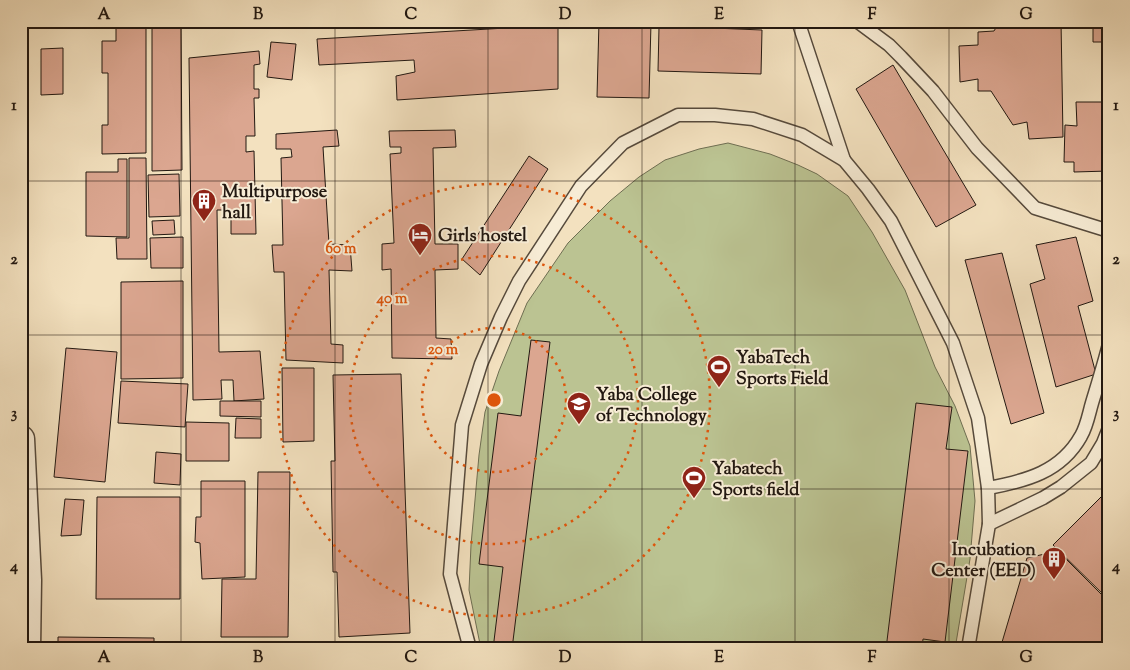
<svg xmlns="http://www.w3.org/2000/svg" width="1130" height="670" font-family="'Sorts Mill Goudy',serif">
<style>
.green{fill:#bbc392;stroke:#6e6e52}
.building{fill:#dba690;stroke:#221811}
.lines{fill:none;stroke-linecap:round;stroke-linejoin:round}
.lane-casing{stroke:#564a3c;stroke-width:15}
.street-casing{stroke:#564a3c;stroke-width:29}
.lane{stroke:#f7ecd5;stroke-width:12}
.street{stroke:#f7ecd5;stroke-width:26}
.grid{fill:none;stroke:#221811;stroke-width:1;stroke-opacity:0.55}
.ring{fill:none;stroke:#de560c;stroke-width:2.5;stroke-dasharray:2.5 5}
.labels{text-anchor:middle;stroke-width:4;stroke-linejoin:round;paint-order:stroke}
.poi-label{font-size:18px;font-weight:bold;fill:#221811;stroke:#f7ecd5;text-anchor:start}
.centre{fill:#de560c;stroke:#f7ecd5;stroke-width:2.5}
.ring-label{font-size:15px;text-anchor:middle;font-weight:bold;fill:#de560c;stroke:#f7ecd5;stroke-width:4;stroke-linejoin:round;paint-order:stroke}
.neatline{fill:none;stroke:#221811;stroke-width:2}
.grid-label{font-size:16px;text-anchor:middle;font-weight:bold;fill:#221811}
</style>
<rect width="100%" height="100%" fill="#f3e1bf"/>
<filter id="stains"><feTurbulence type="fractalNoise" baseFrequency=".004" numOctaves="4"/><feColorMatrix values="0 0 0 0 .2 0 0 0 0 .09 0 0 0 0 .02 0 0 0 .5 -.17"/></filter>
<radialGradient id="worn" r=".72"><stop offset=".6" stop-color="#630" stop-opacity="0"/><stop offset="1" stop-color="#630" stop-opacity=".3"/></radialGradient>
<!-- green -->
<path class="green" d="M728 143 770 154 798 165 817 174 848 196 872 232 905 290 935 367 955 406 970 446 975 501 970 559 955 649H481L469 590 471 545 479 455 485 412 499 371 527 303 568 243 610 201 639 177 665 160 699 149Z"/>
<!-- building -->
<g class="building">
<path d="M152 21H181L182 170 152 171Z"/>
<path d="M599 21H661V23H651L649 98 597 97Z"/>
<path d="M697 21H713V28L762 30 761 74 658 71 659 27 697 28Z"/>
<path d="M1000 21H1061L1063 137 1029 139 1027 122 1013 125 991 91H978V79L960 82 959 46 978 45V32L994 31Z"/>
<path d="M1093 21H1109V171L1074 172V162H1064L1065 125 1077 126 1076 102H1103L1104 42H1093Z"/>
<path d="M146 23V153L102 154V125H108V73H102V41H116V24Z"/>
<path d="M558 25V89L397 100 396 76 415 72 414 60 319 65 317 39Z"/>
<path d="M271 42 296 44 292 80 267 77Z"/>
<path d="M63 48V94L41 95V49Z"/>
<path d="M259 51 260 64 254 65V89H259V98H254L255 136H246V152L254 151 256 234H231V210H217L219 352 260 351 264 399 234 401 233 380H221L222 399 193 400 189 58Z"/>
<path d="M893 65 976 205 936 227 856 89Z"/>
<path d="M337 130 339 146 323 147 329 244 350 245 352 271 329 270 331 344 343 345V363L286 360 284 272H274L272 245H283L281 158 292 157 291 149H276V134Z"/>
<path d="M455 130 456 147 433 148 435 244H458V269L435 270 436 338 451 339 452 359 392 358 391 269 382 270V244L394 243 390 154 401 153V147H390L389 131Z"/>
<path d="M529 156 548 169 480 275 462 259Z"/>
<path d="M129 158H146L147 259H117L116 238H129Z"/>
<path d="M118 159H127V237L86 236V172H118Z"/>
<path d="M179 174 180 216 149 217 148 175Z"/>
<path d="M174 220 175 234 153 235 152 221Z"/>
<path d="M183 237V268H151L150 238Z"/>
<path d="M1076 237 1093 301 1078 306 1096 374 1056 387 1030 284 1045 279 1036 245Z"/>
<path d="M1002 253 1044 413 1011 424 965 260Z"/>
<path d="M183 281V378L121 379V282Z"/>
<path d="M531 340 550 342 512 649H493L503 567 479 564 498 413 521 416Z"/>
<path d="M66 348 117 352 105 482 54 477Z"/>
<path d="M282 368H314V441L283 442Z"/>
<path d="M401 374 410 633 339 637 337 572H333L331 461H335L333 375Z"/>
<path d="M121 381 188 384 185 427 118 423Z"/>
<path d="M220 401H261V417L220 416Z"/>
<path d="M916 403 952 407 946 449 968 451 945 642 923 639 922 649H886Z"/>
<path d="M236 418 261 419V438H235Z"/>
<path d="M186 422 229 423V461H186Z"/>
<path d="M156 452 181 454 180 485 154 483Z"/>
<path d="M258 472H290L288 637H221L222 579H256Z"/>
<path d="M201 481H245V577L202 579 200 543 195 542 196 517H201Z"/>
<path d="M1109 489V600L1053 545Z"/>
<path d="M97 497H180V599H96Z"/>
<path d="M65 499 84 500 81 535 61 536Z"/>
<path d="M1058 551 1109 602V640L1107 649H1000L1027 558Z"/>
<path d="M58 637 154 638V649H58Z"/>
</g>
<g class="lines">
<defs>
<g id="lane">
<path d="M798 21 844 160"/>
<path d="M855 21 858 22 889 45 901 57 933 91 977 148 1035 208 1109 231"/>
<path d="M988 488C1026 481 1061 472 1081 436 1087 426 1089 413 1092 403 1098 383 1104 364 1109 344"/>
<path d="M989 524 1043 498 1061 487 1091 463 1103 443 1109 428"/>
<path d="M470 649 450 574 462 425 481 364 501 317 519 281 581 186 623 143 678 115H715L753 119 802 135 844 160 868 189 891 221 953 343 978 418 988 488 989 524 968 649"/>
</g>
<path id="street" d="M21 439 28 580 27 649"/>
</defs>
<!-- lane casing -->
<use href="#lane" class="lane-casing"/>
<!-- street casing -->
<use href="#street" class="street-casing"/>
<!-- lane -->
<use href="#lane" class="lane"/>
<!-- street -->
<use href="#street" class="street"/>
</g>
<!-- grid -->
<path class="grid" d="M181 21V649M335 21V649M488 21V649M642 21V649M795 21V649M949 21V649M21 181H1109M21 335H1109M21 489H1109"/>
<!-- distance rings -->
<g class="ring">
<circle cx="494" cy="400" r="72"/>
<circle cx="494" cy="400" r="144"/>
<circle cx="494" cy="400" r="216"/>
</g>
<!-- icons -->
<defs>
<symbol id="building-pin" viewBox="-11 -11 22 30"><path d="M0 17L-7.5 6A9.5 9.5 0 1 1 7.5 6Z" fill="#8f2418" stroke="#f7ecd5"/><path d="M-4-6H4V6H1V3H-1V6H-4ZM-2.5-4.3h1.7v1.8h-1.7ZM.8-4.3h1.7v1.8H.8ZM-2.5-1h1.7V.8h-1.7ZM.8-1h1.7V.8H.8Z" fill="#fff"/></symbol>
<symbol id="hotel-pin" viewBox="-11 -11 22 30"><path d="M0 17L-7.5 6A9.5 9.5 0 1 1 7.5 6Z" fill="#8f2418" stroke="#f7ecd5"/><path d="M-6-4.5h1.5V1H6V5H4.5V3h-9V5H-6ZM-4 0a1.8 1.8 0 1 1 3.6 0ZM.5 0V-2.5h3Q6-2.5 6 0Z" fill="#fff"/></symbol>
<symbol id="stadium-pin" viewBox="-11 -11 22 30"><path d="M0 17L-7.5 6A9.5 9.5 0 1 1 7.5 6Z" fill="#8f2418" stroke="#f7ecd5"/><path d="M0-5a6.5 5 0 1 0 0 10a6.5 5 0 1 0 0-10ZM-3.5-1.8h7v3.6h-7Z" fill="#fff"/></symbol>
<symbol id="university-pin" viewBox="-11 -11 22 30"><path d="M0 17L-7.5 6A9.5 9.5 0 1 1 7.5 6Z" fill="#8f2418" stroke="#f7ecd5"/><path d="M0-5L7-2L0 1L-7-2ZM-4 1L0 2.5L4 1V4Q0 6-4 4Z" fill="#fff"/></symbol>
</defs>
<g fill-rule="evenodd">
<use href="#building-pin" x="190" y="187" width="28" height="38"/>
<use href="#hotel-pin" x="406" y="221" width="28" height="38"/>
<use href="#stadium-pin" x="705" y="353" width="28" height="38"/>
<use href="#university-pin" x="565" y="390" width="28" height="38"/>
<use href="#stadium-pin" x="680" y="464" width="28" height="38"/>
<use href="#building-pin" x="1040" y="545" width="28" height="38"/>
</g>
<g class="labels">
<!-- poi labels -->
<g class="poi-label">
<text x="222" y="197">Multipurpose<tspan x="222" dy="21">hall</tspan></text>
<text x="438" y="241">Girls hostel</text>
<text x="736" y="363">YabaTech<tspan x="736" dy="21">Sports Field</tspan></text>
<text x="596" y="400">Yaba College<tspan x="596" dy="21">of Technology</tspan></text>
<text x="712" y="474">Yabatech<tspan x="712" dy="21">Sports field</tspan></text>
<text x="1036" y="555" text-anchor="end">Incubation<tspan x="1036" dy="21">Center (EED)</tspan></text>
</g>
</g>
<circle cx="494" cy="400" r="8" class="centre"/>
<g class="ring-label">
<text x="341" y="253">60 m</text>
<text x="392" y="303">40 m</text>
<text x="443" y="354">20 m</text>
</g>
<!-- margin -->
<rect width="1130" height="670" fill="none" stroke="#f3e1bf" stroke-width="55"/>
<rect x="28" y="28" width="1074" height="614" class="neatline"/>
<g class="grid-label">
<text x="104" y="19">A</text>
<text x="258" y="19">B</text>
<text x="411" y="19">C</text>
<text x="565" y="19">D</text>
<text x="719" y="19">E</text>
<text x="872" y="19">F</text>
<text x="1026" y="19">G</text>
<text x="14" y="110">1</text>
<text x="1116" y="110">1</text>
<text x="14" y="264">2</text>
<text x="1116" y="264">2</text>
<text x="14" y="418">3</text>
<text x="1116" y="418">3</text>
<text x="14" y="571">4</text>
<text x="1116" y="571">4</text>
<text x="104" y="662">A</text>
<text x="258" y="662">B</text>
<text x="411" y="662">C</text>
<text x="565" y="662">D</text>
<text x="719" y="662">E</text>
<text x="872" y="662">F</text>
<text x="1026" y="662">G</text>
</g>
<rect width="100%" height="100%" filter="url(#stains)"/>
<rect width="100%" height="100%" fill="url(#worn)"/>
</svg>
